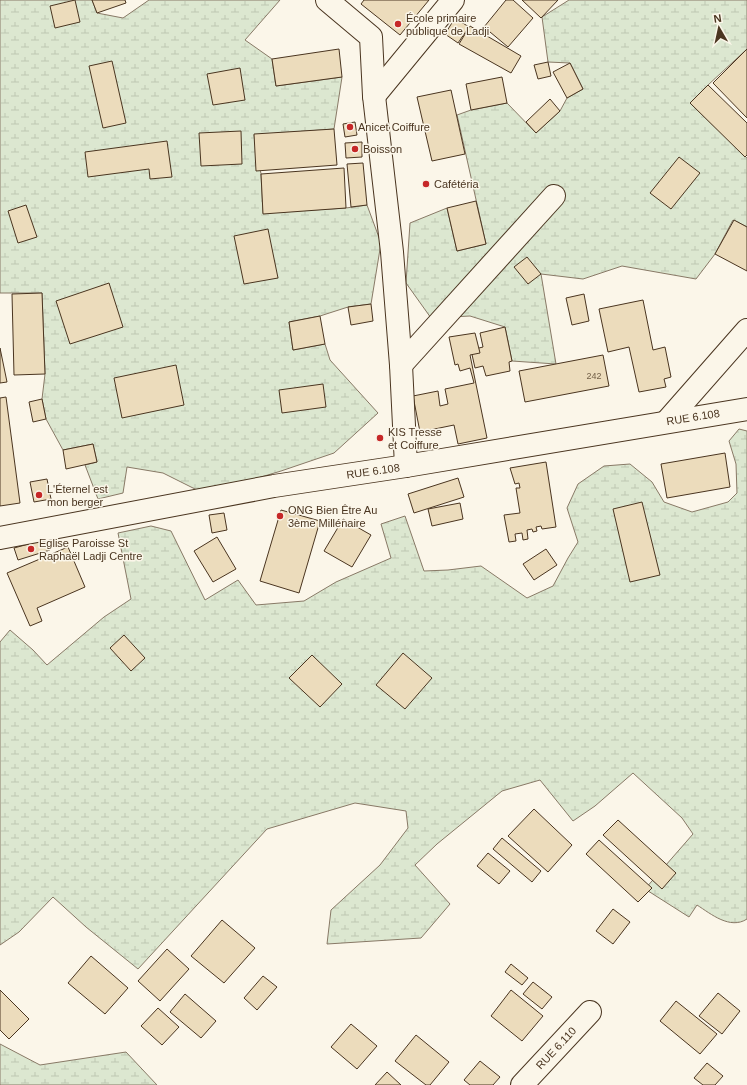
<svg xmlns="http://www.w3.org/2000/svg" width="747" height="1085" font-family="Arial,sans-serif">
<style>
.wetland{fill:url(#wetland-marsh);stroke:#887966}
.building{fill:#ecdcbc;stroke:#4a3520}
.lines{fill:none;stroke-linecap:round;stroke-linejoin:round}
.street-casing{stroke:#4a3520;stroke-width:24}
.street{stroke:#fbf6e9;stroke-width:22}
.poi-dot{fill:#c62828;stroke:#fbf6e9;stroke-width:1.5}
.labels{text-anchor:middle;stroke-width:3;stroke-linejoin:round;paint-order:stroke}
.number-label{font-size:9px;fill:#725f47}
.poi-label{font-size:11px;fill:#4a3520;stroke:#fbf6e9;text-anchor:start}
.street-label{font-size:11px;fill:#4a3520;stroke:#fbf6e9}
</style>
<defs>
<pattern id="wetland-marsh" width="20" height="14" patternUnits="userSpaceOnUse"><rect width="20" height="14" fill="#dce7d0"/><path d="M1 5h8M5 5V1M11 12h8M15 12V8" fill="none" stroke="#bec7b2"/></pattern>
</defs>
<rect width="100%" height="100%" fill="#fbf6e9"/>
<!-- wetland -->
<g class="wetland">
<path d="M0 0H92L97 13 123 18 149 0H280L245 40 272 59 276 86 342 77 334 129 254 135 261 174 263 213 346 208 367 205 381 243 371 304 348 307 320 316 289 322 293 350 325 344 330 360 378 413 334 453 281 471 205 494 163 473 127 467 123 493 98 499 85 465 97 462 93 444 63 450 46 419 42 399 45 374 42 293H0Z"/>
<path d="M569 0H747V49L708 85 690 103 747 158V227L733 220 715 254 696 279 622 266 583 279 541 274 556 364 512 361 505 327 470 316 431 318 406 283 410 223 447 208 457 251 486 244 457 115 471 110 507 103 536 133 560 111 567 98 583 89 570 63 548 62 542 17Z"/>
<path d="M739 429 747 431V919C730 930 711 914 697 905L689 917 645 889 693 834 682 818 633 773 595 806 573 821 540 780 502 791 437 844 415 865 450 904 421 938 327 944 331 910 380 865 408 828 406 811 355 803 267 829 138 969 86 927 53 897 19 932 0 945V642L10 630 33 650 47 665 104 617 131 599 118 533 151 526 171 531 205 600 238 580 256 605 304 601 336 582 391 558 381 524 405 516 424 571 448 570 481 566 527 598 553 586 568 558 578 542 567 508 578 484 604 466 630 464 652 482 664 502 692 512 728 502 737 493 736 464 729 441Z"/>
<path d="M0 1044 40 1065 126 1052 157 1085H0Z"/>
</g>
<!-- building -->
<g class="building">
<path d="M75 0 80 22 55 28 50 6Z"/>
<path d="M92 0H125L126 3 97 13Z"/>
<path d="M364 0H429L400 35 361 4Z"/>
<path d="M506 0H513L533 18 508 47 484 27Z"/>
<path d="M522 0H558L541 18Z"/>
<path d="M455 18 469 27 458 43 445 34Z"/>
<path d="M470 26 521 56 511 73 459 44Z"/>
<path d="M339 49 342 77 276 86 272 59Z"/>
<path d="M747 49V118L713 83Z"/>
<path d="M112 61 126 123 103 128 89 66Z"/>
<path d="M548 62 551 76 538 79 534 65Z"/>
<path d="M570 63 583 89 567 98 553 72Z"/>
<path d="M240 68 245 100 213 105 207 74Z"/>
<path d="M502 77 507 103 471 110 466 84Z"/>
<path d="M708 85 747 123V155L745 157 690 103Z"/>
<path d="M451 90 465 154 432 161 417 97Z"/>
<path d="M550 99 560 111 536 133 526 122Z"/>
<path d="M355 122 357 135 345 137 343 124Z"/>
<path d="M334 129 337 165 256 171 254 134Z"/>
<path d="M241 131 242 164 201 166 199 133Z"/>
<path d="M167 141 172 177 150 179 149 169 88 177 85 152Z"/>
<path d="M362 142V157L346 158 345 143Z"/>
<path d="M679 157 700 173 671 209 650 193Z"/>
<path d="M363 163 367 205 351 207 347 164Z"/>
<path d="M344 168 346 208 263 214 261 174Z"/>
<path d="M476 201 486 244 457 251 447 208Z"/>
<path d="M26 205 37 237 18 243 8 211Z"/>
<path d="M734 220 747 227V271L715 254Z"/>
<path d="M268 229 278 278 244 284 234 236Z"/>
<path d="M527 257 541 274 528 284 514 267Z"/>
<path d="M109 283 123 327 70 344 56 301Z"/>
<path d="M42 293 45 374 14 375 12 294Z"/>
<path d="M584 294 589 321 572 325 566 298Z"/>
<path d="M643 300 653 350 665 347 671 377 664 379 666 387 639 392 629 347 608 352 599 309Z"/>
<path d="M371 304 373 321 351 325 348 307Z"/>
<path d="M320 316 325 344 293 350 289 322Z"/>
<path d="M505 327 512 361 509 362 510 371 486 376 483 366 475 368 471 350 483 347 480 333Z"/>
<path d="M475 333 480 353 470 355 487 438 458 444 454 425 420 432 413 396 438 391 440 406 448 404 445 389 474 383 470 368 460 371 458 364 455 365 449 337Z"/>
<path d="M0 348 7 382 0 383Z"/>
<path d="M603 355 609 386 525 402 519 371Z"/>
<path d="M176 365 184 405 122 418 114 378Z"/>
<path d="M323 384 326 407 282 413 279 390Z"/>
<path d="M6 397 20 503 0 506V398Z"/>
<path d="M42 399 46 419 33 422 29 402Z"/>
<path d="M93 444 97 462 66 469 63 450Z"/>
<path d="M725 453 730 487 667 498 661 464Z"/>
<path d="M546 462 556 527 542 529 541 526 536 527 537 531 533 532 532 529 527 530 528 539 523 540 522 533 515 534 516 541 509 542 504 515 520 513 516 488H520L519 483 515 484 510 468Z"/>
<path d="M458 478 464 497 414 513 408 494Z"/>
<path d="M47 479 51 499 34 502 30 482Z"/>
<path d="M642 502 660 575 630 582 613 509Z"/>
<path d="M460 503 463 519 432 526 428 509Z"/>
<path d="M281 510 320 521 299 593 260 581Z"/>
<path d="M224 513 227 530 212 533 209 515Z"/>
<path d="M343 519 371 535 352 567 324 551Z"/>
<path d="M217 537 236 569 213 582 194 551Z"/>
<path d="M47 539 50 550 18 560 14 548Z"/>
<path d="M68 547 85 587 37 608 42 621 30 626 7 573Z"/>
<path d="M546 549 557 565 534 580 523 564Z"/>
<path d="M124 635 145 658 131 671 110 648Z"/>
<path d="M403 653 432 678 405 709 376 685Z"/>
<path d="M312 655 342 684 320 707 289 678Z"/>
<path d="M534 809 572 845 548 872 508 836Z"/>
<path d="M618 820 676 873 662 889 603 835Z"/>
<path d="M502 838 541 871 532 882 493 849Z"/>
<path d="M599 840 652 888 638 902 586 854Z"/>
<path d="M488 853 510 871 499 884 477 866Z"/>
<path d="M613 909 630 922 613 944 596 931Z"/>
<path d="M222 920 255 948 224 983 191 956Z"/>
<path d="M167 949 189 969 160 1001 138 981Z"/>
<path d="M91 956 128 988 105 1014 68 983Z"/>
<path d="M511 964 528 978 522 985 505 972Z"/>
<path d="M263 976 277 987 257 1010 244 998Z"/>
<path d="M533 982 552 997 542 1009 523 994Z"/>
<path d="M0 990 29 1019 9 1039 0 1030Z"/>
<path d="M511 990 543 1016 522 1041 491 1016Z"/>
<path d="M718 993 740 1011 722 1034 699 1016Z"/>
<path d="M185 994 216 1021 201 1038 170 1012Z"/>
<path d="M676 1001 717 1034 700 1054 660 1021Z"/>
<path d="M158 1008 179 1027 162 1045 141 1026Z"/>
<path d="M351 1024 377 1046 357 1069 331 1047Z"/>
<path d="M416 1035 449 1062 430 1085H426L395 1061Z"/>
<path d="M480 1061 500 1077 493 1085H470L464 1080Z"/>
<path d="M707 1063 723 1076 715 1085H703L694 1078Z"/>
<path d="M387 1072 401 1085H375Z"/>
</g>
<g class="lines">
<defs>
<g id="street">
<path d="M327 0 371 37 374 96 392 252 401 365 406 466"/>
<path d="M374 96 453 0"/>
<path d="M401 365 554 196"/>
<path d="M667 421 747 330"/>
<path d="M0 538 274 486 406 466 747 409"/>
<path d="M522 1085 590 1012"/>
</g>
</defs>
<!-- street casing -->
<use href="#street" class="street-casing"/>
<!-- street -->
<use href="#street" class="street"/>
</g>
<!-- markers -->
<g class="poi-dot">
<circle cx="398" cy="24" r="4"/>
<circle cx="350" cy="127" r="4"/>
<circle cx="355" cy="149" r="4"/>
<circle cx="426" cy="184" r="4"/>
<circle cx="380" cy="438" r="4"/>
<circle cx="39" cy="495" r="4"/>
<circle cx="280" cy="516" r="4"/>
<circle cx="31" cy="549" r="4"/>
</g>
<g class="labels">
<!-- number labels -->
<g class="number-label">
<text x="594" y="379">242</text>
</g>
<!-- poi labels -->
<g class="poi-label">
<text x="406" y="22">École primaire<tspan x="406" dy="13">publique de Ladji</tspan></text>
<text x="358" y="131">Anicet Coiffure</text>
<text x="363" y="153">Boisson</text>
<text x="434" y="188">Cafétéria</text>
<text x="388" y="436">KIS Tresse<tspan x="388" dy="13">et Coiffure</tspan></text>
<text x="47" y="493">L'Éternel est<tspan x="47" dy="13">mon berger</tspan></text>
<text x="288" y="514">ONG Bien Être Au<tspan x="288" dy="13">3ème Millénaire</tspan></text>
<text x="39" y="547">Eglise Paroisse St<tspan x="39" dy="13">Raphaël Ladji Centre</tspan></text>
</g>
<!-- street labels -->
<g class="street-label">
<text transform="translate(693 417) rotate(-9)" y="4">RUE 6.108</text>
<text transform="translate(373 471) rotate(-8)" y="4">RUE 6.108</text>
<text transform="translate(556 1048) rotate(-47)" y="4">RUE 6.110</text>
</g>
</g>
<!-- north arrow -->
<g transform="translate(719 28) rotate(351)" stroke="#fbf6e9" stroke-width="3" paint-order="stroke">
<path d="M0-3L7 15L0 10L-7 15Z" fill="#4a3520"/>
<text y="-6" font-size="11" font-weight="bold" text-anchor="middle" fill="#4a3520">N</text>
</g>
</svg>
